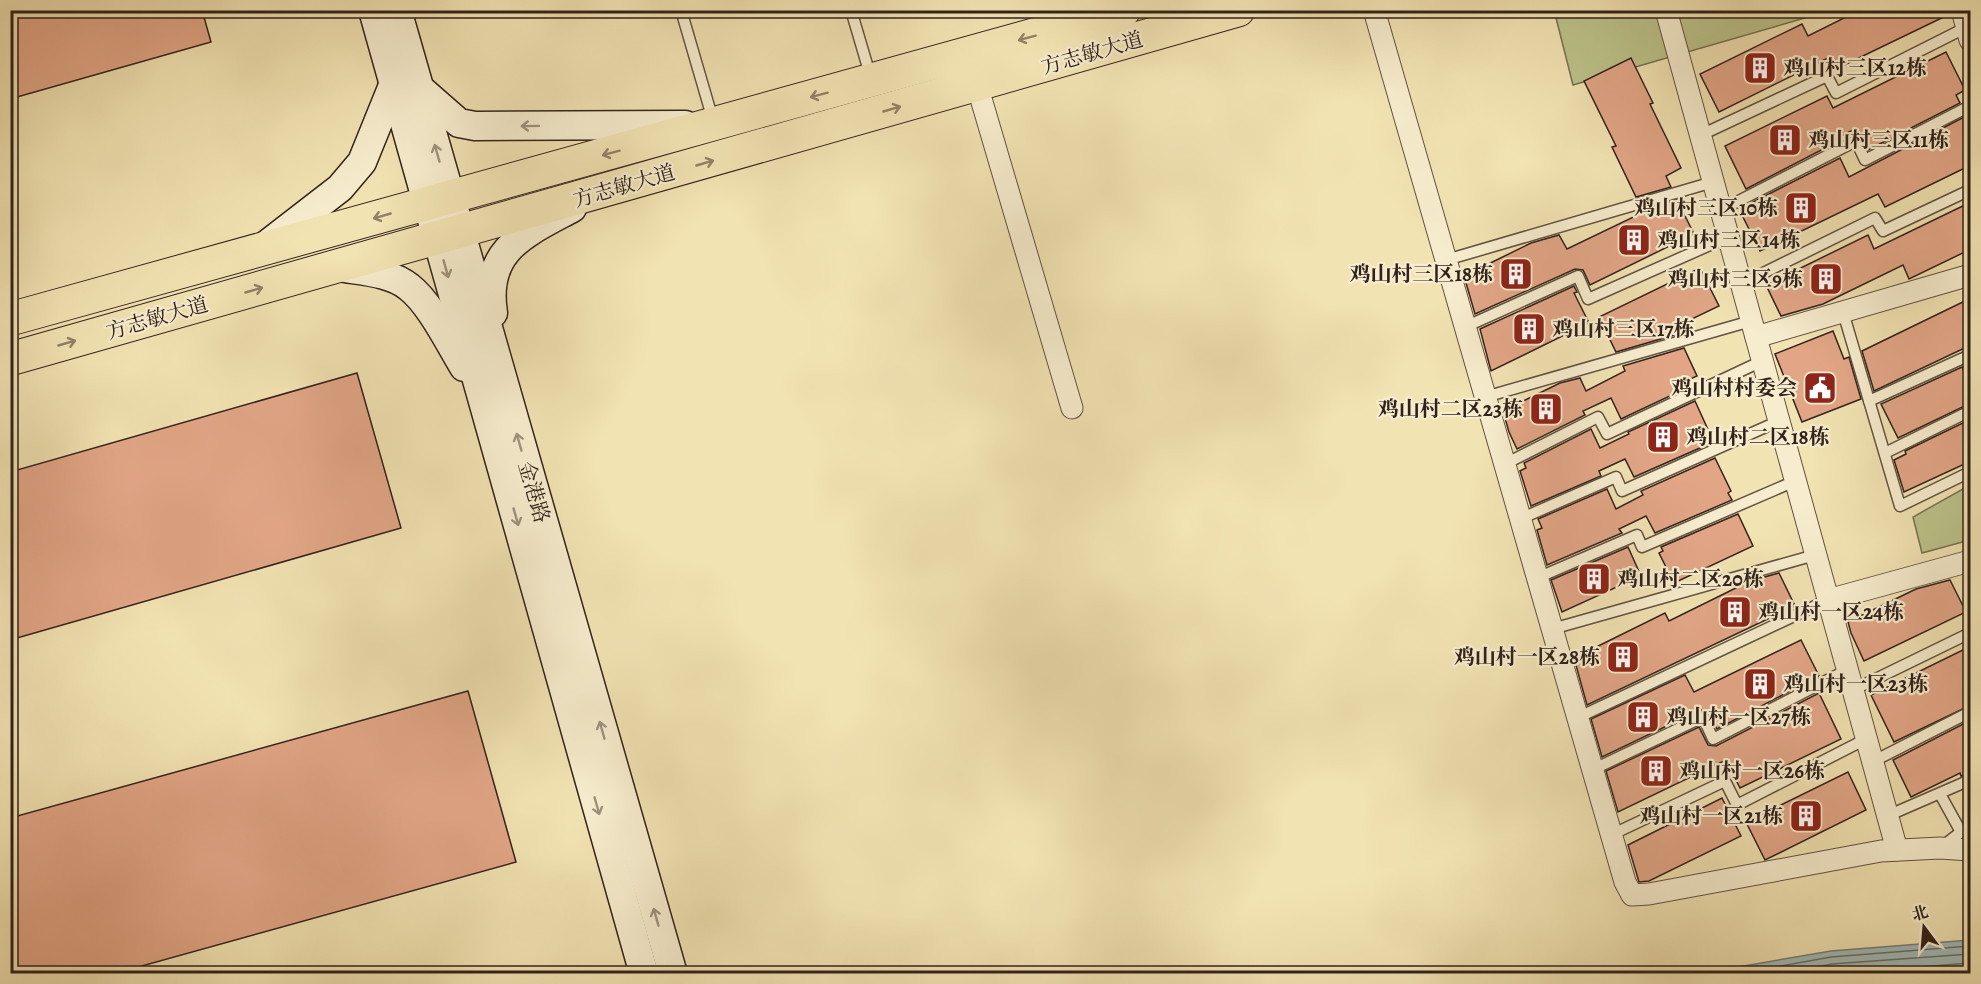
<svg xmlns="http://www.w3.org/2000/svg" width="1981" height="984" font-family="Alegreya,'Noto Serif SC',serif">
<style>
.green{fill:#bcc38b;stroke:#767253;stroke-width:1.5}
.water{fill:#a1bbb8;stroke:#747e79;stroke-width:1.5}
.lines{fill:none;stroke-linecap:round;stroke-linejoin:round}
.shore{stroke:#696e6a;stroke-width:1.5}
.building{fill:#e2a687;stroke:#31221b;stroke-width:1.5}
.lane-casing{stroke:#615241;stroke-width:13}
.street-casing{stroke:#615241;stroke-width:23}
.secondary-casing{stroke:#31221b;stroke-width:31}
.primary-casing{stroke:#31221b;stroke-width:35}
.lane{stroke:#f7edce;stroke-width:10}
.street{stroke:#f7edce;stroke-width:21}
.secondary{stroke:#f7edce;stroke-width:28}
.primary{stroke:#f2e3b3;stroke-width:33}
.oneway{stroke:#928267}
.oneway2{stroke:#9e927d}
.labels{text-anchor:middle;stroke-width:4.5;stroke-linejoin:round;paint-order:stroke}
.street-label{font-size:21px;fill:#31221b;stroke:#f7edce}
.poi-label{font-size:21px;font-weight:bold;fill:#31221b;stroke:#f7edce;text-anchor:start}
</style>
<rect width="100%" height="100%" fill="#f2e3b3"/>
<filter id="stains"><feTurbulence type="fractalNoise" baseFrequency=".00333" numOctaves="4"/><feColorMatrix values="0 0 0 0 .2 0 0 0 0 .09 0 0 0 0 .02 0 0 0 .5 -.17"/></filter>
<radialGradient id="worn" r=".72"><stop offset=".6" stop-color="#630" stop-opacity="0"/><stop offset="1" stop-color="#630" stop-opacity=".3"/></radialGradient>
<!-- green -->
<g class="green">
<path d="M1554 10 1829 11 1573 85Z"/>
<path d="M1970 485V540L1922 553 1913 517Z"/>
</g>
<!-- water -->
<path class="water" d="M1970 940V973H1703L1831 951Z"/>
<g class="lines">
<!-- shore -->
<g class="shore">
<path d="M1737 974 1831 957 1970 946"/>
<path d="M1780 974 1832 964 1970 954"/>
<path d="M1831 974 1970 963"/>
</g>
</g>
<!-- building -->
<g class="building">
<path d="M10 10H202L211 42 10 99Z"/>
<path d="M1860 10H1950V14L1838 68 1832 56 1719 112 1700 74 1802 24 1808 36Z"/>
<path d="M1946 52 1965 90 1956 95 1960 103 1868 150 1857 128 1831 141 1833 144 1746 189 1725 146 1827 96 1833 108Z"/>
<path d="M1631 58 1653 103 1650 104 1681 168 1666 176 1671 187 1636 197 1612 147 1616 146 1584 81Z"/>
<path d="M1966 116 1971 125V165L1885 207 1878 194 1760 251 1741 213 1755 206 1753 202 1840 158 1849 177Z"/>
<path d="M1677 200 1694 234 1590 285 1583 270 1575 269 1475 314 1464 276 1531 243 1559 235 1567 249 1644 212 1643 210Z"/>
<path d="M1971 202V249L1909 279 1903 265 1823 304 1781 316 1766 285 1868 235 1874 249Z"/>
<path d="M1700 268 1719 306 1675 327 1678 334 1616 352 1599 317Z"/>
<path d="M1574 286 1577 292 1574 293 1589 323 1491 371 1480 329Z"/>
<path d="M1971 298V345L1874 391 1862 351Z"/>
<path d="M1833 331 1844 359 1849 357 1861 399 1802 422 1775 354Z"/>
<path d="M1684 348 1697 376 1686 381 1689 387 1621 419 1611 398 1583 411 1585 415 1517 449 1509 432 1503 411 1560 383 1580 378 1586 391 1625 371 1623 366Z"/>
<path d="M1962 367 1971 387V403L1898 438 1881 404Z"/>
<path d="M357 373 401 528 10 640V472Z"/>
<path d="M1695 401 1710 434 1706 436 1709 444 1634 477 1625 459 1599 471 1601 476 1531 506 1520 471 1526 468 1524 463 1591 429 1600 448 1629 434 1628 432Z"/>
<path d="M1967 421 1971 428V461L1904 492 1894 460 1906 454 1905 451Z"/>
<path d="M1715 458 1731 491 1728 493 1732 500 1655 533 1646 516 1619 529 1622 533 1547 565 1537 530 1542 528 1538 519 1607 489 1616 509 1643 495 1641 491Z"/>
<path d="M1738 514 1753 546 1674 583 1659 553 1663 551 1661 547Z"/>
<path d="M1628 547 1641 576 1562 612 1551 580Z"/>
<path d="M1779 573 1795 606 1587 705 1574 658 1665 613 1669 621 1750 581Z"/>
<path d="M1950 580 1966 612 1864 661 1851 633 1848 622 1916 589Z"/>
<path d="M1801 640 1819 676 1717 729 1708 711 1700 710 1602 757 1591 719 1685 675 1694 692Z"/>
<path d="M1971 646V705L1894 742 1871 695Z"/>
<path d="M468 691 516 862 113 974H10V818Z"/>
<path d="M1819 693 1841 739 1740 788 1726 760 1618 812 1606 771 1699 727 1708 745 1716 746Z"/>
<path d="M1971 720V773L1961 776 1960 773 1911 797 1893 760Z"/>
<path d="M1848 772 1866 810 1765 860 1746 822Z"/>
<path d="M1722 798 1741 836 1649 881 1639 882 1628 845Z"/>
</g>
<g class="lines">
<defs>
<g id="lane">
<path d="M681 10 713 120"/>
<path d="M851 10 871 78"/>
<path d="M1701 135 1827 76 1836 93 1967 27"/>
<path d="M1721 210 1856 141 1865 160 1970 106"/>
<path d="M1446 260 1713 182"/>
<path d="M1741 284 1875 218 1883 231 1970 190"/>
<path d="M1843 312 1900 506 1970 472"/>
<path d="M1465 327 1578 276 1588 299 1728 237"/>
<path d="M1485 397 1751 321"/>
<path d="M1869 401 1970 355"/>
<path d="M1885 453 1970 411"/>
<path d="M1505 464 1598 417 1607 434 1762 361"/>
<path d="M1520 519 1616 477 1622 491 1779 421"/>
<path d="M1537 578 1637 535 1642 547 1795 481"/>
<path d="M1552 629 1815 555"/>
<path d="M1853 690 1970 633"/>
<path d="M1577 718 1828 600"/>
<path d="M1872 762 1970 712"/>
<path d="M1592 770 1703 717 1713 739 1847 670"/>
<path d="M1940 794 1961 832 1943 846"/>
<path d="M1887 816 1970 780"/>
<path d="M1611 835 1725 781 1737 805 1866 739"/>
</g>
<g id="street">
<path d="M1374 10 1625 882 1632 895 1649 894 1881 851 1940 848 1970 850"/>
<path d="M1666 10 1897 850"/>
<path d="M1962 10 1970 40"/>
<path d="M977 85 1072 408"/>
<path d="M1756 337 1970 275"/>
<path d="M1828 600 1970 561"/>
</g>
<g id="secondary">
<path d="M373 10 644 974"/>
<path d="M397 10 673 974"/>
<path d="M419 88 459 123 475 126 685 125"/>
<path d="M265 246 340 188 362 162 394 83"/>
<path d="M339 267C361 271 391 272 409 287 430 303 450 344 464 367"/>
<path d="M493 313C483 250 524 234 572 208"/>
</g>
<g id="primary">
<path d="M10 319 1124 10"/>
<path d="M10 359 1238 10"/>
</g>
</defs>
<!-- lane casing -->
<use href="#lane" class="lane-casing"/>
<!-- street casing -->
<use href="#street" class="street-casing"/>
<!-- secondary casing -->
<use href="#secondary" class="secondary-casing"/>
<!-- primary casing -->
<use href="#primary" class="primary-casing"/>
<!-- lane -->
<use href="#lane" class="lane"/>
<!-- street -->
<use href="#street" class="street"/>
<!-- secondary -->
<use href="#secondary" class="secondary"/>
<!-- primary -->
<use href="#primary" class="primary"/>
</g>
<!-- one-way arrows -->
<defs><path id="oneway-shaft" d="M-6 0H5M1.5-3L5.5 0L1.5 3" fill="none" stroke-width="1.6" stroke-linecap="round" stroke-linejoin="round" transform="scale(1.5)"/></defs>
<g class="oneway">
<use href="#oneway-shaft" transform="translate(1027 38) rotate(165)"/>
<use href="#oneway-shaft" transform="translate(819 95) rotate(165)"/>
<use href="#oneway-shaft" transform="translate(892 109) rotate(-16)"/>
<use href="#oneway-shaft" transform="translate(611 153) rotate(165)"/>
<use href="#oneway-shaft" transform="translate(705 163) rotate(-16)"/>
<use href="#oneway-shaft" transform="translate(382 216) rotate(164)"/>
<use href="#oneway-shaft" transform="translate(254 290) rotate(-16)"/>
<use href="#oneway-shaft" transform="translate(67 343) rotate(-16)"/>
</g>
<g class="oneway2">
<use href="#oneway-shaft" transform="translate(530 126) rotate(179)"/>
<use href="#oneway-shaft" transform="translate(437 153) rotate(-106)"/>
<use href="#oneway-shaft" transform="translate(446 269) rotate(74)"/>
<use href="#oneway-shaft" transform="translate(519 442) rotate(-106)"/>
<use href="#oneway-shaft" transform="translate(516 517) rotate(74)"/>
<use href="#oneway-shaft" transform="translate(602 730) rotate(-106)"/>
<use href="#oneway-shaft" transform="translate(597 806) rotate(74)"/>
<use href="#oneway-shaft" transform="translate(656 917) rotate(-106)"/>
</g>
<!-- icons -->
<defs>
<symbol id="building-square" viewBox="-11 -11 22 22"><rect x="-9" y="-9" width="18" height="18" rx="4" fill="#8f2418" stroke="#f7edce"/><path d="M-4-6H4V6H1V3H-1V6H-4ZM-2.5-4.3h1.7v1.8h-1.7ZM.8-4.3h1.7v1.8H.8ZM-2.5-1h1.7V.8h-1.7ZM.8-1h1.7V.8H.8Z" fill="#fff"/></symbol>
<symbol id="civic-square" viewBox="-11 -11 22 22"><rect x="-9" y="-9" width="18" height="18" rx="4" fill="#8f2418" stroke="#f7edce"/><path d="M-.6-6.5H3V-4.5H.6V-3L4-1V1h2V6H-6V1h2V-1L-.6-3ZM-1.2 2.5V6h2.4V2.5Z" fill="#fff"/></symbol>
</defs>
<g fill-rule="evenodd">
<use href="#building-square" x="1741" y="49" width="38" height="38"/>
<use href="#building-square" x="1766" y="121" width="38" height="38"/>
<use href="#building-square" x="1782" y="189" width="38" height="38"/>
<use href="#building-square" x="1615" y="221" width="38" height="38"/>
<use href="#building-square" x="1497" y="255" width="38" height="38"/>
<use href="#building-square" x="1807" y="260" width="38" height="38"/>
<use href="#building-square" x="1510" y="310" width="38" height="38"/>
<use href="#civic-square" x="1801" y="369" width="38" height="38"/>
<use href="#building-square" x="1527" y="390" width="38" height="38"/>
<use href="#building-square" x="1644" y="418" width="38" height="38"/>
<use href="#building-square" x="1575" y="560" width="38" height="38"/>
<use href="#building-square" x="1716" y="593" width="38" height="38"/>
<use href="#building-square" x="1604" y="638" width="38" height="38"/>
<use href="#building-square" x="1741" y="665" width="38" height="38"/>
<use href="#building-square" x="1624" y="698" width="38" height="38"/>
<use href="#building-square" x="1637" y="752" width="38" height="38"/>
<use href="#building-square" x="1787" y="797" width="38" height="38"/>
</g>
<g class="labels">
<!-- street labels -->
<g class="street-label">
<text transform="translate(1092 53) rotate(-16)" y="7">方志敏大道</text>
<text transform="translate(624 186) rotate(-16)" y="7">方志敏大道</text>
<text transform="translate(157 318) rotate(-16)" y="7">方志敏大道</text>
<text transform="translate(534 492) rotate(74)" y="7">金港路</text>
</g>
<!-- poi labels -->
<g class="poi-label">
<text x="1783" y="75">鸡山村三区12栋</text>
<text x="1808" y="147">鸡山村三区11栋</text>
<text x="1778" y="215" text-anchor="end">鸡山村三区10栋</text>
<text x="1657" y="247">鸡山村三区14栋</text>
<text x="1493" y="281" text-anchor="end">鸡山村三区18栋</text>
<text x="1803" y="286" text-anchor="end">鸡山村三区9栋</text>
<text x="1552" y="336">鸡山村三区17栋</text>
<text x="1797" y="395" text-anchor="end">鸡山村村委会</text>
<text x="1523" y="416" text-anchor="end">鸡山村二区23栋</text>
<text x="1686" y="444">鸡山村二区18栋</text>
<text x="1617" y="586">鸡山村二区20栋</text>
<text x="1758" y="619">鸡山村一区24栋</text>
<text x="1600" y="664" text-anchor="end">鸡山村一区28栋</text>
<text x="1783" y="691">鸡山村一区23栋</text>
<text x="1666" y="724">鸡山村一区27栋</text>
<text x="1679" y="778">鸡山村一区26栋</text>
<text x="1783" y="823" text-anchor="end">鸡山村一区21栋</text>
</g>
</g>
<!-- margin -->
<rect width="1981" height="984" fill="none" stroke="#f2e3b3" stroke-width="36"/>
<rect x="12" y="12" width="1957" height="960" fill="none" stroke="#31221b" stroke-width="3"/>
<rect x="18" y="18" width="1945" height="948" fill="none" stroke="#31221b" stroke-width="1.5"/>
<!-- north arrow -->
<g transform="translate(1924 927) rotate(344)" stroke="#f7edce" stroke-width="4.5" paint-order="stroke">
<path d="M0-4.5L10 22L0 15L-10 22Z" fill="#31221b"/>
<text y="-9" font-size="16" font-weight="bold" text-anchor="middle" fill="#31221b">北</text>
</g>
<rect width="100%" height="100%" filter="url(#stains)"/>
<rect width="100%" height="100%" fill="url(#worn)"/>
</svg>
